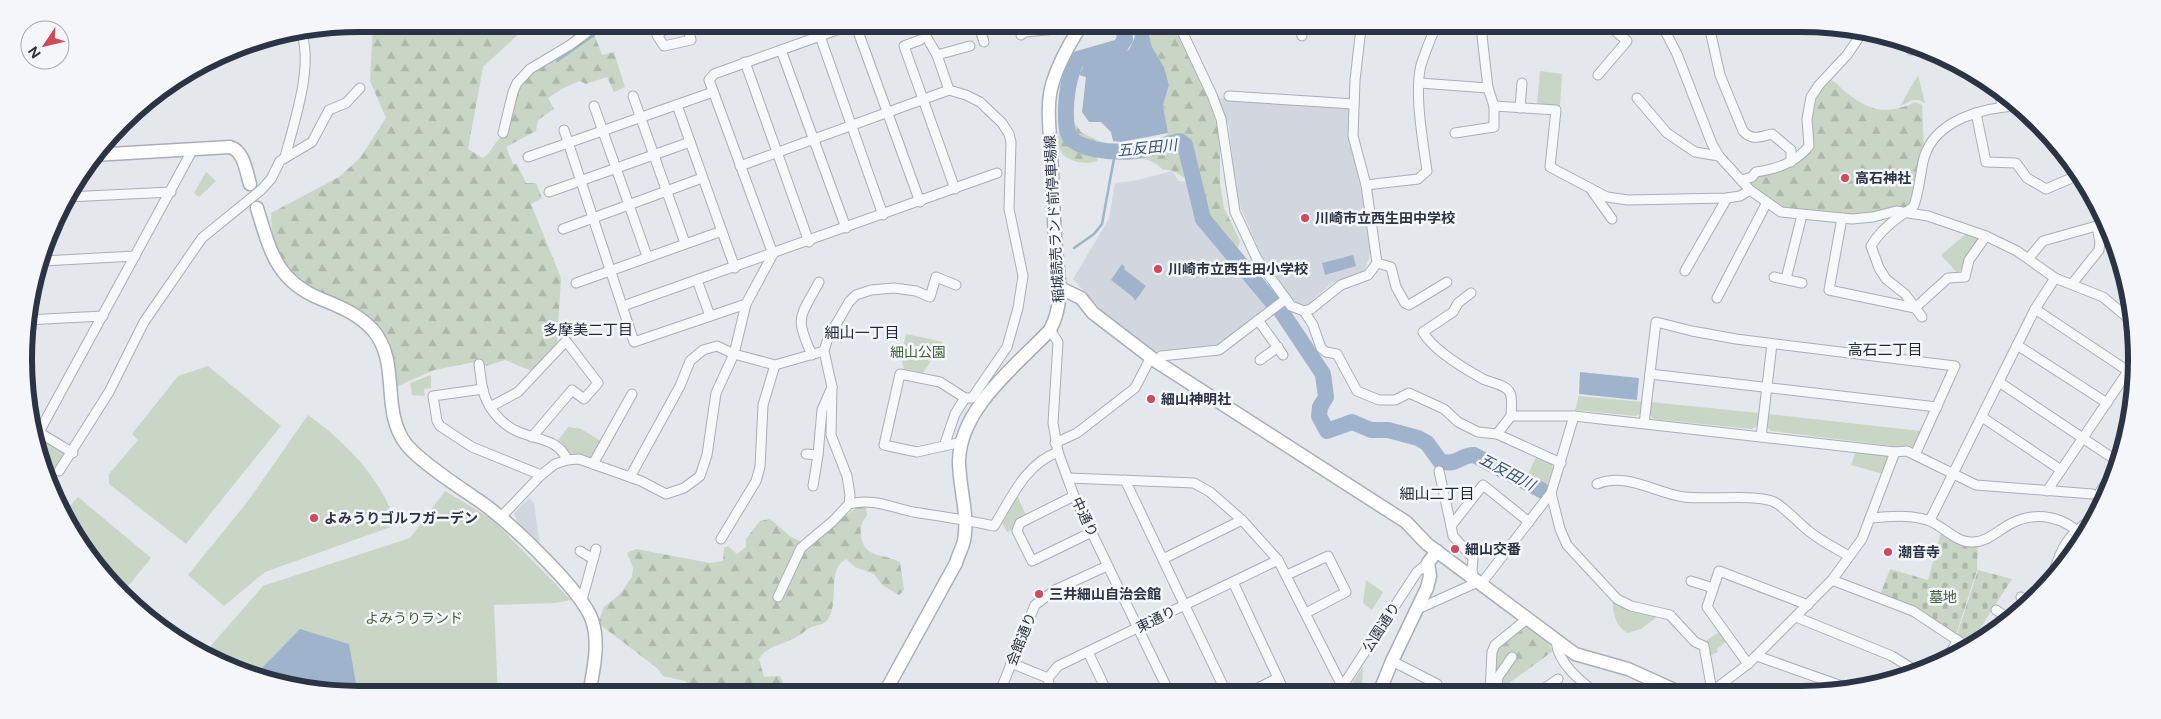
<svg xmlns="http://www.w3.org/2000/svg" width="2161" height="719" font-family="Figtree,'Noto Sans JP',sans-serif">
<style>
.built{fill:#d2d6de}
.green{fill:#c9d6c5}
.forest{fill:url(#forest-firs)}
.cemetery{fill:url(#cemetery-stones)}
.water{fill:#9fb4cc}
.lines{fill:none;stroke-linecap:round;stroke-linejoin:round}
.stream{stroke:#9fb4cc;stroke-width:2.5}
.river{stroke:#9fb4cc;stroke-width:16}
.street-casing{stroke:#a9aeb7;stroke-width:11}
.secondary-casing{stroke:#a9aeb7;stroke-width:15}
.street{stroke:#f7f8fa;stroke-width:9}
.secondary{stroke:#fff;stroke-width:12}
.poi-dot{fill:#d1495b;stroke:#f4f6f9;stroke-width:2}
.labels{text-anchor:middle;stroke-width:5;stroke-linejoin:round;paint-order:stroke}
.poi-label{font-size:14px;font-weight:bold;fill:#2b3445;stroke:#f4f6f9;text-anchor:start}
.street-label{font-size:14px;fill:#2b3445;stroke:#f4f6f9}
.park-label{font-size:14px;fill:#3f6138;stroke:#f4f6f9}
.water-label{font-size:15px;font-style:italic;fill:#34527a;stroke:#f4f6f9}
.neighbourhood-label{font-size:15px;fill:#1d2536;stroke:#f4f6f9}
.rim{fill:none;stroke:#2b3445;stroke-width:6}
</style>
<defs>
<pattern id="forest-firs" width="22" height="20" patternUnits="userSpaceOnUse" patternTransform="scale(1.25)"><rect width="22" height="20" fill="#c9d6c5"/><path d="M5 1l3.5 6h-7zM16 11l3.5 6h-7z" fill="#adb8ab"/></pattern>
<pattern id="cemetery-stones" width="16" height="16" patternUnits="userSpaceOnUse" patternTransform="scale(1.25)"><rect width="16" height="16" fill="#c9d6c5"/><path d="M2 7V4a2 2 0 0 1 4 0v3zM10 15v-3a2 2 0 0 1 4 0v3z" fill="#adb8ab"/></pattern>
</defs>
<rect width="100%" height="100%" fill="#e4e7ec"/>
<!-- built -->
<g class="built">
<path d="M1216 98 1349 107 1348 136 1358 175 1372 248 1364 272 1332 283 1306 306 1295 303 1263 259 1237 199 1229 126Z"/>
<path d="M1172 171 1179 181 1189 182 1202 227 1230 258 1268 308 1216 347 1152 351 1101 310 1073 279 1109 219 1115 183 1134 181Z"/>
<path d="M529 498 534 503 540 546 517 521 514 513Z"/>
</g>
<!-- green -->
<g class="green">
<path d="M1540 71 1562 74 1560 107 1537 105Z"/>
<path d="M1918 75 1925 103 1919 100H1913L1900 106Z"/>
<path d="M206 172 216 181 199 197 194 193Z"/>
<path d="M1966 234 1977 237 1978 241 1958 274 1941 255Z"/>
<path d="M906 334 943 342 923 373 904 369 901 357Z"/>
<path d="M208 366 281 426 186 544 109 484V474L138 440 132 434 178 376Z"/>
<path d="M431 375V388L424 389 425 396 412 395 410 383Z"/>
<path d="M1579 396 1642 402 1641 413 1636 416 1575 410Z"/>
<path d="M1650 402 1759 413 1757 426 1752 429 1653 419 1648 412Z"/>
<path d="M1768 414 1921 431 1915 445 1909 448 1771 431 1767 427Z"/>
<path d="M308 415C346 442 383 480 396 525L265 572 224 606 188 575 248 501Z"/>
<path d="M568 427 581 429 601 441 591 460 571 454 557 442Z"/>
<path d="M33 435 63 452 64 455 53 473 49 476 35 446Z"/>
<path d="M1856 451 1885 455 1889 458 1883 474 1851 465Z"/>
<path d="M1537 455 1551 462 1553 469 1546 488 1526 479Z"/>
<path d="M445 491 492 519 571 600 555 603 494 605 498 695H360L294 689 231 670 203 655 263 586 410 538Z"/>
<path d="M1016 493 1026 515 1016 520 1013 529 1007 532 1000 519Z"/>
<path d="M78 497 151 558 121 595 80 546 65 512Z"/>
<path d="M1366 580 1383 592 1372 610 1363 603Z"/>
<path d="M1613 600 1630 610 1658 616 1641 629 1627 633C1616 626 1612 613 1613 600Z"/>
<path d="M1720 631 1727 641 1717 649 1718 652 1709 656 1703 643Z"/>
<path d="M1363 666 1362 688 1358 693H1346Z"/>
</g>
<!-- forest -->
<g class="forest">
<path d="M373 24 543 25 522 31 483 67 468 149 483 158C493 151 495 139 506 134L517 89 536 70 593 31 602 55 614 52 625 87 614 92 607 77 586 84 580 81 565 87 548 98 554 109 538 120 536 131 506 147 513 164H517L526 183H536L542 198 531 204 561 278 557 343 532 371 505 360 486 366 475 362 434 370 396 387 394 364 386 341 292 275 280 256 272 234 271 213 339 177 360 158 386 118 370 81Z"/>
<path d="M1147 27H1177L1204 89 1220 134V183L1224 208 1240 241 1238 248 1229 254 1204 226 1191 180C1180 178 1175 168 1163 170 1152 158 1141 158 1126 159L1121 148 1163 139 1168 133 1163 105 1169 85 1164 67 1152 47Z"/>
<path d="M1829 79C1837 82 1841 89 1848 94 1873 113 1888 114 1916 102L1922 105 1924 148 1910 206 1865 216 1782 209 1752 187 1751 184 1758 176C1779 172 1799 165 1813 149 1811 121 1808 100 1829 79Z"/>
<path d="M1062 119 1073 120 1081 132 1101 142 1102 146 1097 161C1087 165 1065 162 1060 150 1056 142 1060 130 1059 121Z"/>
<path d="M866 506 867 516C862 520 860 528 861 535 864 559 882 553 900 562L904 590 899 595 882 585 874 574 855 567 846 559C826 569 840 602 828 619 824 625 817 625 811 627 806 629 803 634 798 636 785 645 768 644 759 659L764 677 780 676 788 694 704 695 685 681 663 676 657 668 598 623 604 607 620 594 632 577 633 568 627 553 636 549 710 563 723 561 724 548 728 546 737 554 746 547V539L760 521 770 519 791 537 809 545 857 507Z"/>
<path d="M1526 627 1547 643 1553 651 1497 692 1493 691 1497 650Z"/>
</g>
<!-- cemetery -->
<g class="cemetery">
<path d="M1942 529 1978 543 1977 570 1956 635 1880 595 1890 569 1928 580Z"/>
<path d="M1978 570 2012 579 1979 630 1987 636 1972 646 1957 635Z"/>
</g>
<!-- water -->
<g class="water">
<path d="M1133 27H1147L1152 47 1164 67 1169 85 1163 105 1168 133 1121 142 1113 141 1111 132 1101 122H1089L1082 112 1086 77 1079 75 1084 65 1129 50 1135 37Z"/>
<path d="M1353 255 1356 266 1325 275 1322 263Z"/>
<path d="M1122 264 1125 267 1124 269 1146 286 1135 301 1133 297 1111 280Z"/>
<path d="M1580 372 1639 378 1637 400 1579 394Z"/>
<path d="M300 629 349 644 358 695 294 689 267 681 261 669Z"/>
</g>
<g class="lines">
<!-- stream -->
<g class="stream">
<path d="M557 61 594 35"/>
<path d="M1074 248 1094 234 1102 224 1115 153"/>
</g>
<!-- river -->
<g class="river">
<path d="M1123 27 1125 39 1120 47 1078 59C1069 73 1067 91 1066 107 1066 116 1065 129 1070 137 1075 144 1086 147 1094 149 1127 156 1147 149 1180 141L1185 145 1203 219 1274 304"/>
<path d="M1279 308 1323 374 1326 397 1320 407 1319 416 1327 431 1352 422 1371 430H1388L1418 438 1427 443 1440 461C1456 467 1462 454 1474 455L1543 491"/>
</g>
<defs>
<g id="street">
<path d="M601 25 604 29 610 25"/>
<path d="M671 25 657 35 664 46 691 40 687 25"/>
<path d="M856 26 920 202"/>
<path d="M920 26 937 55 949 90"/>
<path d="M979 26 984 42"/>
<path d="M1180 27 1212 95 1221 119 1235 212 1257 259 1291 306 1304 311 1311 309 1341 285 1368 275 1377 263 1366 185 1353 136 1355 80 1361 28"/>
<path d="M1300 28 1302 36"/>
<path d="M1664 29 1677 54 1712 144 1719 156 1750 190 1781 212 1852 219 1873 217 1896 211 1928 216 1986 236 2017 251 2055 278 2103 297 2134 323"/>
<path d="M1710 30 1720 75 1743 131C1752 141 1759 137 1772 134L1791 150V162"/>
<path d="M1021 35 1025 32 1077 27"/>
<path d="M820 36 883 215"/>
<path d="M920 40 904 46 955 189"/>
<path d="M1900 40 1911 50 1915 45"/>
<path d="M781 50 846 228"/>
<path d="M937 55 970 46"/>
<path d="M745 62 809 242"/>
<path d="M1598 75 1627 41 1613 29"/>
<path d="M1420 83 1488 88"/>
<path d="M1999 89 2002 107"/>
<path d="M633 96 685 243"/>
<path d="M1229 96 1354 104"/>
<path d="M1637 98 1667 133 1695 152 1719 156"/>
<path d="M677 105 735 268"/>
<path d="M594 106 647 256"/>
<path d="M1494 106 1556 110 1550 167 1607 197 1628 200 1727 198 1740 196 1750 190"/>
<path d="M1520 108 1522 83"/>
<path d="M1976 113 1986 162 2016 163 2027 178 2046 189 2081 174"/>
<path d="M564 130 634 342 746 304"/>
<path d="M503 133 513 92 517 83 530 69 570 45 597 25"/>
<path d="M1455 133 1494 127V106L1488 88 1482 36 1483 29"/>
<path d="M285 157C294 123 315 62 300 30"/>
<path d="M528 157 713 92"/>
<path d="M740 166 949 90 966 95 980 102 1002 123 1009 134 1011 142 1009 209 1023 276 1018 308 1007 347 972 398H965"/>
<path d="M1742 180 1752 177 1756 172C1777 169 1795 163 1809 146L1807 119 1811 97 1819 85 1847 55 1864 30"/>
<path d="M1366 185 1418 179 1427 171C1423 142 1414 93 1421 65 1425 53 1430 40 1435 28"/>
<path d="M1592 191 1612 219"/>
<path d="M549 192 690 142"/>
<path d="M67 197 171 192"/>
<path d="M1842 218 1829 290 1915 308 1948 278 1965 277 1969 260 1986 236"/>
<path d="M563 229 702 178"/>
<path d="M2029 258 2043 241 2107 223"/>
<path d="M43 261 135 256"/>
<path d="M1377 263 1391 267 1396 287 1405 303 1409 305 1447 282"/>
<path d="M1685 271 1727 198"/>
<path d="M1774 277 1802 283"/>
<path d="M1786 279 1802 215"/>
<path d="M697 280 710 316"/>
<path d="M576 283 722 231"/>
<path d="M2072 284 2099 250 2100 242 2097 227"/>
<path d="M1471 293 1458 303 1453 312 1423 332C1433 350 1465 369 1483 379 1491 383 1506 384 1510 393 1513 399 1511 409 1511 416"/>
<path d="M1717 298 1766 204"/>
<path d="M623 306 997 173"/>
<path d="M2035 309 2128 371"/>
<path d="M1304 311 1313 325 1321 348 1326 352 1337 354 1357 391 1379 400H1395L1409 393 1444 409 1458 422 1478 432 1497 434 1561 463"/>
<path d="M1922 317 1905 294 1886 279 1879 268 1871 246C1878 234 1889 224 1900 216 1904 213 1910 210 1913 207 1918 200 1921 168 1924 158 1935 119 1985 107 2020 106"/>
<path d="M26 320 103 316"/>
<path d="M1258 320 1283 355"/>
<path d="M1050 330 1058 342 1053 423 1058 452 1074 496 1170 694"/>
<path d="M2017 345 2107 403"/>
<path d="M812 355C794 316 800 318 819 282"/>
<path d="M1260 360 1278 347"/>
<path d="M1157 362 1161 356 1219 350 1286 299"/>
<path d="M479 364C481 376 481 389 486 399 492 413 505 427 519 432 537 440 559 439 567 460"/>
<path d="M1650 374 1937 407"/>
<path d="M1999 382 2117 461"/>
<path d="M483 389 433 396 437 421 440 426 472 447 541 475"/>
<path d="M490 407 518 392 566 341 598 383 584 399 572 390 532 437"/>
<path d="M1982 417 2061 470"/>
<path d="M32 428 73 453"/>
<path d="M39 432 193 149"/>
<path d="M1497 434 1511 416H1574L1895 452 1907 451 1915 455 1955 366 1736 339 1692 331 1656 322 1644 424"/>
<path d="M1761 437 1772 344"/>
<path d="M1055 443 1077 433 1135 388 1151 357"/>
<path d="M944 446 955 414 965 398 940 382 900 374 884 445 917 452 962 442"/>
<path d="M806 454 818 455"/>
<path d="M1915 455 1976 485 2092 494"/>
<path d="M593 464 632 394"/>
<path d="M59 471 109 392 144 322 202 238 261 190 271 179 280 161 312 142 329 110 346 103 360 88"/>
<path d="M1439 471 1451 526"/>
<path d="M630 477 680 386 690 361 703 350 717 346 734 354 775 365 824 351"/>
<path d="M1068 478 1194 483 1210 492 1242 520 1278 560 1342 686"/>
<path d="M1125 480 1227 694"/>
<path d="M1597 484C1628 472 1654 493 1684 497 1710 500 1751 494 1772 501 1783 505 1799 524 1810 532 1821 541 1835 548 1849 556"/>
<path d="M813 486 818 455 822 410 832 387"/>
<path d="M2047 491 2137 358"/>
<path d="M2100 492 2112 474"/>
<path d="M1551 493 1560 529 1567 545 1617 599 1631 606 1670 615 1695 642 1704 646 1712 691"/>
<path d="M1074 496 1020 523 1017 531 1032 561 1092 532"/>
<path d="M849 504C873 498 890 507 913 512 940 516 967 520 994 526 1011 499 1025 464 1058 452"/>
<path d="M501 517 541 475 555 464 567 460 579 459 593 464 641 481 666 494 684 488 700 476 707 455 716 393 734 354 746 304 773 254 709 80 714 74 848 26"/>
<path d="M1870 518C1889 517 1909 514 1927 520 1941 524 1955 542 1971 542 1987 543 1998 530 2012 523 2036 511 2066 516 2083 538"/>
<path d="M1930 520 2035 309 2055 278"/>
<path d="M721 539 756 481 760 467 763 405 775 365"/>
<path d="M580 551 593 559"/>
<path d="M1163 559 1242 520"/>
<path d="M1287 575 1328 556 1346 592 1306 613"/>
<path d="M2053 575C2061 547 2069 533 2094 518"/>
<path d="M1474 579 1472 570 1473 558 1453 536 1451 526 1483 485 1529 522"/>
<path d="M1832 580 1913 611 1969 648"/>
<path d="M1691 581 1713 588"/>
<path d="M1233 582 1285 693"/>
<path d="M1481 584 1551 493 1574 416"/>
<path d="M778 597 801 548 833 521 849 504 850 495 847 476 831 435 832 387 824 351 828 338 849 302 856 295 871 290 894 288 916 291 930 297 936 277 956 285"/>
<path d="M2021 597 2030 603"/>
<path d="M582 600 596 549"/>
<path d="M1418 609 1478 582"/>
<path d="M1996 610 2011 620"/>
<path d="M1796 617 1892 656 1916 671"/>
<path d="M1556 641C1558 663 1579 680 1596 693"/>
<path d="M1088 652 1108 694"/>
<path d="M1757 656 1853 690"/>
<path d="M1392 661 1437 684 1432 693"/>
<path d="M1011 663 1048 678"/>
<path d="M1944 663 1958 640"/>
<path d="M1748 664 1707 607 1719 571 1808 605"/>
<path d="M1338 693 1417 572 1428 563"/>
<path d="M1490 693 1492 652 1495 645 1527 619"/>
<path d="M1493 693 1496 692 1498 677 1512 657"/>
<path d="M1538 693 1558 679"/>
<path d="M1710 693 1748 664 1832 580 1862 539 1895 452"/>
<path d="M999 694 1035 605 1055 590 1107 566"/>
<path d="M1051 694 1048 678 1058 666 1278 560"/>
<path d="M1246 694 1278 678"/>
<path d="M650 695H652"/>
</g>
<g id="secondary">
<path d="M93 155 230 147C244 151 246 171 250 184"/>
<path d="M257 208C270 250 276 281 321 299 341 307 358 314 373 330 401 363 380 410 406 444 419 461 459 487 478 500 506 519 581 589 592 620 600 644 593 671 589 695"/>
<path d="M1060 288 1081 298 1093 313 1157 362 1406 522 1427 544 1575 654 1628 669 1681 693"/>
<path d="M1379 693 1392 661 1427 588 1430 576 1428 563 1437 551"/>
<path d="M884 694 956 563C958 556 962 548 964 541 969 514 959 488 959 461 960 408 1016 366 1050 330 1065 302 1058 277 1056 248 1053 217 1053 185 1051 153 1050 131 1046 106 1052 85 1058 64 1068 46 1080 27"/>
</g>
</defs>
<!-- street casing -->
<use href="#street" class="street-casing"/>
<!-- secondary casing -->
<use href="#secondary" class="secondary-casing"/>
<!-- street -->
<use href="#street" class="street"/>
<!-- secondary -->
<use href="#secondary" class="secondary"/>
</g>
<!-- markers -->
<g class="poi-dot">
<circle cx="1845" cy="178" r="5"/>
<circle cx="1305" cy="218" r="5"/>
<circle cx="1158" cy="269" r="5"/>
<circle cx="1151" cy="399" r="5"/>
<circle cx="314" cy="518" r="5"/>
<circle cx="1455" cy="549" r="5"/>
<circle cx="1888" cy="552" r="5"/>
<circle cx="1039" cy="594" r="5"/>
</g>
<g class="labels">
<!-- poi labels -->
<g class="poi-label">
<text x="1855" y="183">高石神社</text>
<text x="1315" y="223">川崎市立西生田中学校</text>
<text x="1168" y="274">川崎市立西生田小学校</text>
<text x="1161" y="404">細山神明社</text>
<text x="324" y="523">よみうりゴルフガーデン</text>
<text x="1465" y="554">細山交番</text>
<text x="1898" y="557">潮音寺</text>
<text x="1049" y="599">三井細山自治会館</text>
</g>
<!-- street labels -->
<g class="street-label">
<text transform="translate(1054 219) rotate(-93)" y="5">稲城読売ランド前停車場線</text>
<text transform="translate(1085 517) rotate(65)" y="5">中通り</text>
<text transform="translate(1156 619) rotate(-26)" y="5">東通り</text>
<text transform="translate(1381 627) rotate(-57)" y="5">公園通り</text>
<text transform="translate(1021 639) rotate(-68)" y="5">会館通り</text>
</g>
<!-- park labels -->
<g class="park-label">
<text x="918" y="357">細山公園</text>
<text x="1943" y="602">墓地</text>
<text x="414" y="623">よみうりランド</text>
</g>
<!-- water labels -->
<g class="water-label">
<text transform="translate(1147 148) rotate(-6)" y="5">五反田川</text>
<text transform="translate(1507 472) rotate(28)" y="5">五反田川</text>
</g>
<!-- neighbourhood labels -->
<g class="neighbourhood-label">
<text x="588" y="335">多摩美二丁目</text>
<text x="862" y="338">細山一丁目</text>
<text x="1885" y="355">高石二丁目</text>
<text x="1437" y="499">細山二丁目</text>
</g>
</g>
<!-- crop -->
<path d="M0 0H2161V719H0ZM359 32H1801A327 327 0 0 1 2128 359V359A327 327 0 0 1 1801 686H359A327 327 0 0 1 32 359V359A327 327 0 0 1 359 32Z" fill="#f4f6f9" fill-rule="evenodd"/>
<path class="rim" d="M359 32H1801A327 327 0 0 1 2128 359V359A327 327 0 0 1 1801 686H359A327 327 0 0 1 32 359V359A327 327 0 0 1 359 32Z"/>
<!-- north arrow -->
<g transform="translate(45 45) rotate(235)"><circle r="24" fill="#f4f6f9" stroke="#a4a8b1"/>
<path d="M0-4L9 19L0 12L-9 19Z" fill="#d1495b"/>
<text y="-8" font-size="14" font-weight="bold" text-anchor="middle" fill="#2b3445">N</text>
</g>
</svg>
